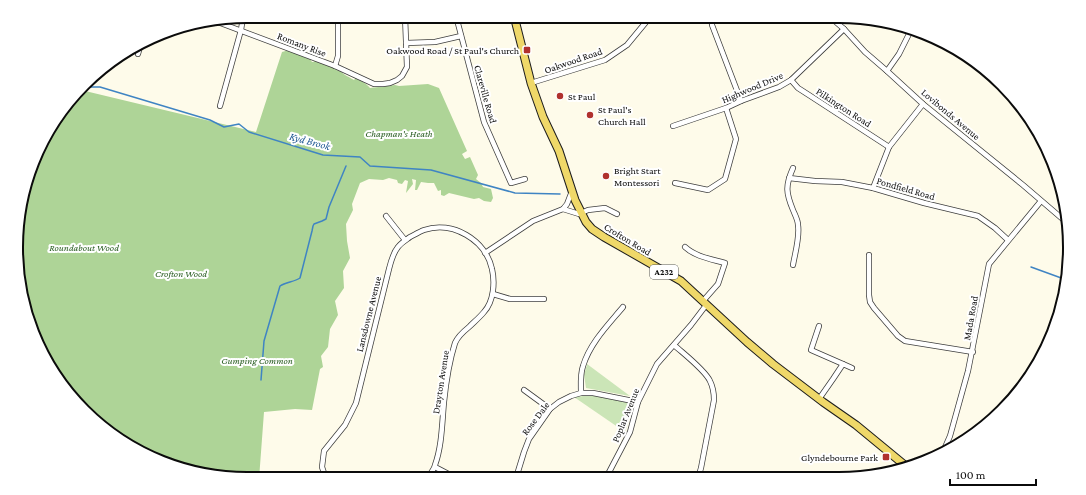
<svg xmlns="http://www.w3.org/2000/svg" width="1086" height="495" font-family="'Crimson Pro',serif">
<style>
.green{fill:#cbe5b7}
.forest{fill:#aed497}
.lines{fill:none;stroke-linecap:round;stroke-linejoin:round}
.stream{stroke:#3f84c3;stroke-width:1.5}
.minor-casing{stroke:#3e3e3e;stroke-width:6}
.primary-casing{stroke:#1c1c1c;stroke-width:9}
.minor{stroke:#fff;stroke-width:4.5}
.primary{stroke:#efd869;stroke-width:7}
.poi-dot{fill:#b0312e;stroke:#fff;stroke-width:1.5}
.labels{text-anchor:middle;stroke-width:4;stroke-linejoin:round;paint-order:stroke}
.shield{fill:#fff;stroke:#545454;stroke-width:1}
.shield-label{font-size:9px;font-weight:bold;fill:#0b0b0b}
.street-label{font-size:10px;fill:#0b0b0b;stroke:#fff}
.poi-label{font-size:10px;fill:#0b0b0b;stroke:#fff;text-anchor:start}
.park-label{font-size:10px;font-style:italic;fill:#295d21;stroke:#fff}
.water-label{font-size:11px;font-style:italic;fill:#1e5792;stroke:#fff}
.rim{fill:none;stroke:#0b0b0b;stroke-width:2}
</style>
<rect width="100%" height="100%" fill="#fefbea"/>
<!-- green -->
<g class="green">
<path d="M587 364 630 396 586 388 584 375Z"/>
<path d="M593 395 634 404 625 432 574 397Z"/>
</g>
<!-- forest -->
<path class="forest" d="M289 50 304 55V57L310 59 312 62H313L317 60 335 68 336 70 341 71C342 74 351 78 354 80L356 78C360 80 367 84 370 88L395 85 399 86 428 84 439 88 467 151 462 154 465 159 470 157 478 175 476 179 481 183 483 187 491 189 493 198 491 202 484 201 479 198 474 199 449 193 444 196 441 195V190L438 191 434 183H428L421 182 417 190H415L416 180 412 179 413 184 406 193 408 181 405 180 402 184 398 183 397 180 389 178 383 180 369 179 360 183 352 204 353 210 346 224 347 241 350 258 343 271 344 288 335 301 338 315 330 329 328 347 321 356 323 367 320 369 312 410 295 409 264 412 259 479H247L159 461 95 421 47 363 18 278 20 203 47 132 81 90 256 132 282 52Z"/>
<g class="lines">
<!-- stream -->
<g class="stream">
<path d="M84 87H100L210 120 224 127 239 124 249 132 323 155 360 157 370 166 431 170 515 193 560 194"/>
<path d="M1031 267 1064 279"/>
<path d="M261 380 264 341 280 286C286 282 294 282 300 278L312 231 313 226 314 224 322 221 326 219 329 207 346 166"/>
</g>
<defs>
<g id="minor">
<path d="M456 16 484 122 511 183 525 179"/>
<path d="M829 16 844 29 865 52 887 71 923 104 1023 185 1065 221"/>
<path d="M215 21 335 66 374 84H383L390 83 397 80 402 76 407 67 405 16"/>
<path d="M712 25 741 101"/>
<path d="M406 43 435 42 461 36"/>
<path d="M138 54 140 47"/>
<path d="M335 66 338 56V16"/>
<path d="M887 71 899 54 911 30"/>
<path d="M791 80 798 88 812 97 889 147"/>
<path d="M531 83 605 60 627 45 651 16"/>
<path d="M220 106 241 30 243 17"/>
<path d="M673 126 726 108 741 101 779 87 791 80 844 29"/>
<path d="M789 178 815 181 842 182 873 188 924 203 978 216 995 228 1008 240"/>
<path d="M675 183 708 190 725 179 736 139 726 108"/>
<path d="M873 188 889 147 923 104"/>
<path d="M563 209 579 214 588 210 605 208 617 214"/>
<path d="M386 216 405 240"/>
<path d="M685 247C696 257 711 259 725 263L718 284 703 301"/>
<path d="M485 253 533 221 563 209 567 204 572 191"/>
<path d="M869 255V295L870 302 874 308 898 336 905 341 973 352"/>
<path d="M793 265C795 253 800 237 798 225 798 220 795 215 793 210 786 193 785 186 793 168"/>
<path d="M493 294 510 299H544"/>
<path d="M819 326 811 350 843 364"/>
<path d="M674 345C684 354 705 370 710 381 713 387 714 394 714 400L701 468 698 478"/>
<path d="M524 390 550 409"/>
<path d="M581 393C581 384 580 375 583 366 590 343 608 325 623 307"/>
<path d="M819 399 833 379 843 364 852 368"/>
<path d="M943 452 950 436 968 371 989 264 1041 201"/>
<path d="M435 467 456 478"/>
<path d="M516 478 524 452 529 439 550 409 559 402 571 396 581 393H593L638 402"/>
<path d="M606 478 630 432 638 402 657 364 691 325 707 304"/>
<path d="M318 479 325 477"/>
<path d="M326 479 322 467 324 451 345 425 356 403 389 269C391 261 393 253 398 247 401 243 406 240 410 237 414 235 419 232 424 230 452 220 486 240 492 269 495 282 494 301 484 312 480 317 474 322 469 327 464 331 458 336 455 343 449 362 446 382 444 402 442 423 442 446 435 465 434 470 430 474 427 478"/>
</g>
<path id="primary" d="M514 16 531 83 543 117 559 151 575 200 586 222 592 229 604 237 681 281 747 342 773 364 823 402 856 425 907 467"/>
</defs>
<!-- minor casing -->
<use href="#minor" class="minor-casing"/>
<!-- primary casing -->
<use href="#primary" class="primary-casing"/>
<!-- minor -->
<use href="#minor" class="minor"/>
<!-- primary -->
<use href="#primary" class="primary"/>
</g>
<!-- markers -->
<g class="poi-dot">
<rect x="523" y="46" width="8" height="8" rx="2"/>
<circle cx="560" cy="96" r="4"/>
<circle cx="590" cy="115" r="4"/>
<circle cx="606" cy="176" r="4"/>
<rect x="882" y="453" width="8" height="8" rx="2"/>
</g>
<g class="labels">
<!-- shield labels -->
<rect class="shield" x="650" y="265" width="28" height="14" rx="3"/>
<g class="shield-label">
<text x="664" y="275">A232</text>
</g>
<!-- street labels -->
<g class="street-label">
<text transform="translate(302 44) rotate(21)" y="4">Romany Rise</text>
<text transform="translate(573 60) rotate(-19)" y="4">Oakwood Road</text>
<text transform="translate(752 87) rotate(-23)" y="4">Highwood Drive</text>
<text transform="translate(486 94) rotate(74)" y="4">Clareville Road</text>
<text transform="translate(844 107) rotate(33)" y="4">Pilkington Road</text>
<text transform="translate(951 114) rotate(40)" y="4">Lovibonds Avenue</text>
<text transform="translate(906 188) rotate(16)" y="4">Pondfield Road</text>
<text transform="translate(628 239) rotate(31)" y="4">Crofton Road</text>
<text transform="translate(368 314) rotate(-76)" y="4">Lansdowne Avenue</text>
<text transform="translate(970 318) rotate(-80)" y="4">Mada Road</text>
<text transform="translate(440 382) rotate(-81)" y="4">Drayton Avenue</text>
<text transform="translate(625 415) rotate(-68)" y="4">Poplar Avenue</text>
<text transform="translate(535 418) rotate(-53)" y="4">Rose Dale</text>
</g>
<!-- poi labels -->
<g class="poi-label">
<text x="519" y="54" text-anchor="end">Oakwood Road / St Paul's Church</text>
<text x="568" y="100">St Paul</text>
<text x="598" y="113">St Paul's<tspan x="598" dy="12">Church Hall</tspan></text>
<text x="614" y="174">Bright Start<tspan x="614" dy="12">Montessori</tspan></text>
<text x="878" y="461" text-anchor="end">Glyndebourne Park</text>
</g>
<!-- park labels -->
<g class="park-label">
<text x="399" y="137">Chapman's Heath</text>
<text x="84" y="251">Roundabout Wood</text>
<text x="181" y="277">Crofton Wood</text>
<text x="257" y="364">Gumping Common</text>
</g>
<!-- water labels -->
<g class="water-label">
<text transform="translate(310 141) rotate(15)" y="4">Kyd Brook</text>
</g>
</g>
<!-- crop -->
<path d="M0 0H1086V495H0ZM247 23H839A224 224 0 0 1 1063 247V248A224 224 0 0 1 839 472H247A224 224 0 0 1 23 248V247A224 224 0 0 1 247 23Z" fill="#fff" fill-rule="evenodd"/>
<path class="rim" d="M247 23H839A224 224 0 0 1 1063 247V248A224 224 0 0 1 839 472H247A224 224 0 0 1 23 248V247A224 224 0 0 1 247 23Z"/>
<!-- scale -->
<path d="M950 479v6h86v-6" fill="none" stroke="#0b0b0b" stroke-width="2"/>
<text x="956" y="479" font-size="12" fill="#0b0b0b" stroke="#ffffff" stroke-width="3" paint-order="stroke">100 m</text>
</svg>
